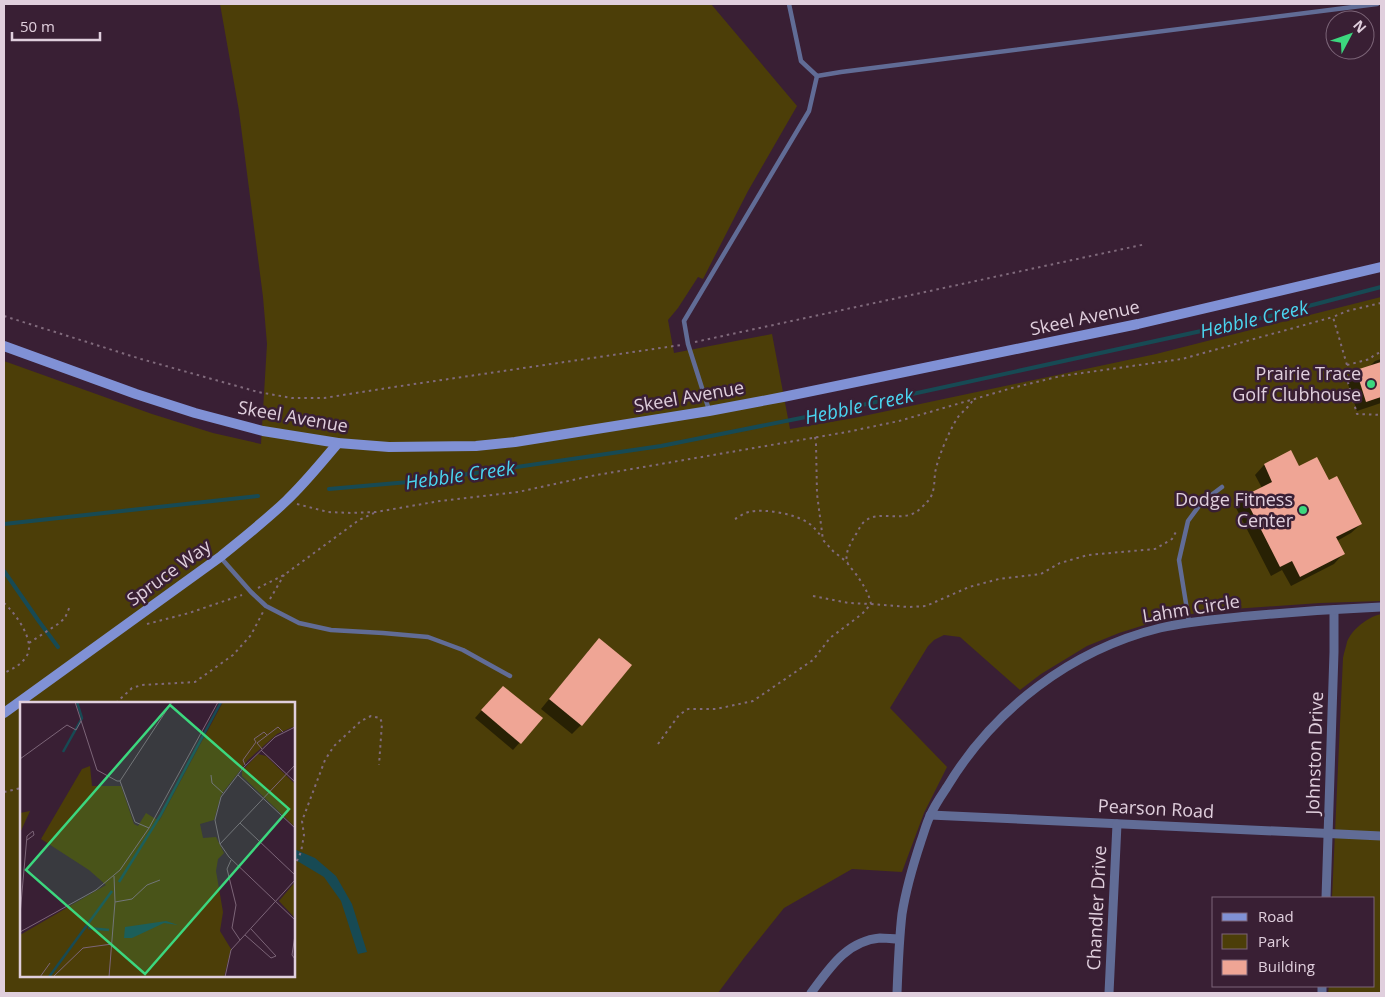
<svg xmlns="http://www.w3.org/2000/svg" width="1385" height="997" font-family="'Open Sans',sans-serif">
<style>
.green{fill:#4c3e08;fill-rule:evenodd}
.water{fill:#174a54}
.shadow{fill:#0007}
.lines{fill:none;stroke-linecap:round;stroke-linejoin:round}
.stream{stroke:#174a54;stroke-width:4}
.building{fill:#efa595}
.path{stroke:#806a7c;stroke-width:2;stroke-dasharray:2.5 4;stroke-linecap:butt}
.lane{stroke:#616c96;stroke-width:4.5}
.street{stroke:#616c96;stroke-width:9}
.secondary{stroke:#8091d5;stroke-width:10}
.poi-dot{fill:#3cd77e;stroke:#391f34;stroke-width:2}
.labels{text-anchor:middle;stroke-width:5;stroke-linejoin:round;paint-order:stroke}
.street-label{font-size:18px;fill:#e0cfdd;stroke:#391f34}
.poi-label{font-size:18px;fill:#e0cfdd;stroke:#391f34;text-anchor:end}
.water-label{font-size:19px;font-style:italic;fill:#4ad4ef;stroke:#391f34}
.inset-river{fill:none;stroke:#174a54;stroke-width:2.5}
.inset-road{fill:none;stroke:#7c6578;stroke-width:1}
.view{fill:#3cd77e;fill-opacity:0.15;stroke:#3cd77e;stroke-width:2.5}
.inset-edge{fill:none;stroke:#e0cfdd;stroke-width:2.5}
</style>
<rect width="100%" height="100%" fill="#391f34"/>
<!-- green -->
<g class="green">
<path d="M220 4H711L797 106 748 191 703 279 698 277 678 308 668 320 674 353 772 334 790 429 854 418 1156 354 1381 297V601L1320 603 1219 610 1170 617 1119 633 1087 646 1041 674 1020 690 960 637 944 635 934 640 928 646 890 708 947 767 924 813 902 872 852 869 784 908 744 958 718 993H4V361L152 414 213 433 261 444 267 344 263 297 239 111ZM21 703H294V976H21Z"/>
<path d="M1381 614V993H1328L1329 986H1374V898H1332L1343 658C1344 652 1346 647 1347 642 1352 629 1368 617 1381 614Z"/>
</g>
<!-- water -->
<path class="water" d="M294 849 315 858 336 876 352 904 367 952 358 954 341 901 324 877 294 859Z"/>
<!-- shadow -->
<g class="shadow">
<path d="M1381 359V403L1357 411 1347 381 1357 371 1369 367 1375 361Z"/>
<path d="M1290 452 1299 468 1329 482 1361 524 1351 533 1337 541 1343 554 1334 564 1291 586 1282 570 1271 576 1235 506 1245 497 1262 488 1255 475 1264 465Z"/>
<path d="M590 649 581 725 572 734 541 709Z"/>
<path d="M496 694 541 719 513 750 475 718Z"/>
</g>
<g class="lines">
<!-- stream -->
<g class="stream">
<path d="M329 489 420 481 661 446 816 415 1270 316 1381 287"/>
<path d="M4 524 258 496"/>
<path d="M4 571 38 620 58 647"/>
</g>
</g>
<!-- building -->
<g class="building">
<path d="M1381 362V397L1366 402 1356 370Z"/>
<path d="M1291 450 1299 466 1317 457 1329 480 1337 476 1362 524 1336 537 1345 554 1300 577 1292 561 1280 567 1244 496 1272 482 1264 464Z"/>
<path d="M599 638 632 665 582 726 549 699Z"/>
<path d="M503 686 543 718 521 744 481 710Z"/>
</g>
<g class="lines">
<!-- path -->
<g class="path">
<path d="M1381 303 1347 311 1333 317 1347 365V379L1357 414 1381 415"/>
<path d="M4 316 141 359 258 392 292 398H324L394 387 681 345"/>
<path d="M695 342 1146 244"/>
<path d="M1347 365 1370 359 1374 355 1381 352"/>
<path d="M815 437 816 444 817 494 823 540 833 551 848 563"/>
<path d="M297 504 328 512 351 513 376 512 440 501 518 492 591 476 847 432 899 421 1012 388 1061 376 1182 359 1333 317"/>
<path d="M735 519C739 517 744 513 749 512 764 508 794 514 807 522 813 526 817 531 821 536"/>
<path d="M258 588 284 575 359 520 374 513"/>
<path d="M813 596 849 603 871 604C869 594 864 586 858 577 855 572 849 567 847 562 845 552 850 545 854 537 858 532 860 525 865 521 879 510 901 522 916 512 920 510 924 505 927 502 935 494 934 483 935 473 938 457 949 431 958 417 963 411 969 407 973 400"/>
<path d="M270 599 284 575"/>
<path d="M4 603C15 613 37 642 26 657 20 666 12 669 4 673"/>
<path d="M147 624 189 613 242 595"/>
<path d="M29 643 58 624 65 618 70 606"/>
<path d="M116 703 132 688 142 685 195 682 233 655 251 635 263 612"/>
<path d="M658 744 679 715 688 709H716L753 701 813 660 830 638 862 614 871 604 908 607 926 606 969 587 999 579 1041 574 1060 563 1088 555 1155 549 1172 539 1177 530"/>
<path d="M4 792 21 788"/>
<path d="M294 867 301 852 304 835 302 821 325 760 334 746 361 721 371 716 380 718 382 723 379 765"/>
</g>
<!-- lane -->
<g class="lane">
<path d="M789 4 801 61 817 76 841 72 1377 4"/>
<path d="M709 410 688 344 684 321 809 111 817 76"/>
<path d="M221 558 251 592 266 606 299 623 331 630 383 633 428 637 463 650 510 676"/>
<path d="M1189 622 1179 560 1188 521 1202 502 1222 487"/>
</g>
<!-- street -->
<g class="street">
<path d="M930 815 1381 836"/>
<path d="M1326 898 1334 652V610"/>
<path d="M811 993C829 969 846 941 880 938 886 938 893 939 899 939"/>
<path d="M897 993C898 967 899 940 902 914 906 889 913 865 921 841 924 833 926 824 930 816 934 806 941 796 947 787 994 709 1071 650 1160 628 1189 621 1219 619 1249 616 1293 612 1337 609 1381 607"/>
<path d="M1109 993 1117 824"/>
<path d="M1322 993V986"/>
</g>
<!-- secondary -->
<g class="secondary">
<path d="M4 346 136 394 195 413 263 431 338 443 389 447 476 446 515 442 709 411 783 397 1138 324 1381 267"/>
<path d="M4 713 220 557C242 539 265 521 286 501 305 483 321 463 338 443"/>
</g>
</g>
<!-- markers -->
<g class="poi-dot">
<circle cx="1371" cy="384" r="5"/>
<circle cx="1303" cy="510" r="5"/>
</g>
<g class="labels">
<!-- street labels -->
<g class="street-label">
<text transform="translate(1085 318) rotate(-12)" y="6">Skeel Avenue</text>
<text transform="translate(689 397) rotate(-10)" y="6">Skeel Avenue</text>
<text transform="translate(293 417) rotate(10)" y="6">Skeel Avenue</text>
<text transform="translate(169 573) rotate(-36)" y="6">Spruce Way</text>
<text transform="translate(1191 609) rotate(-9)" y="6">Lahm Circle</text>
<text transform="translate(1315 753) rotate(-88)" y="6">Johnston Drive</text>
<text transform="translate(1156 809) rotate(3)" y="6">Pearson Road</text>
<text transform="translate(1097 908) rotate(-87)" y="6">Chandler Drive</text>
</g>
<!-- poi labels -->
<g class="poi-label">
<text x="1361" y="380">Prairie Trace<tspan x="1361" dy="21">Golf Clubhouse</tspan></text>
<text x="1293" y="506">Dodge Fitness<tspan x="1293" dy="21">Center</tspan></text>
</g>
<!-- water labels -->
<g class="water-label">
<text transform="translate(1254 319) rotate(-13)" y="7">Hebble Creek</text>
<text transform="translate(859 406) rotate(-12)" y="7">Hebble Creek</text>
<text transform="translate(460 475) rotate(-8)" y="7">Hebble Creek</text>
</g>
</g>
<!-- overview -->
<g transform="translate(20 702)">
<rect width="275" height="275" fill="#391f34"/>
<path d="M203 0H275V24L257 32 228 58 201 93 194 118 180 122 183 136 196 135 204 151 198 157 196 169 203 210 200 229 211 247 204 275H0V233L86 183 69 168 21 137 62 67 70 64 72 84H101L114 122 118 124 126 111 139 119ZM238 52 246 54 275 82V125L222 74V69ZM10 109 0 131V162V111ZM275 180V216L259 199Z" fill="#4c3e08"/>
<path d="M146 219 158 223 144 221 112 236H104L105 225Z" fill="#174a54"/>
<path class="inset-river" d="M43 50 62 16 57 0M99 180 140 114 201 0M68 226 89 228M29 275 92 189"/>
<path class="inset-road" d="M55 0 77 68 97 79H100L152 0M275 25 255 35 223 66 201 95 195 118 200 142 209 155 275 218M236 40 234 37 244 30 247 33M242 47 237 41 258 25 263 30M241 48 275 80M0 57 47 23 56 28 61 19M225 63 223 58 236 40M191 73 192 81 203 91M218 73 275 126M100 79 115 120 129 126M220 121 275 173M200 142 275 63M211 158 207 167 216 203 212 226 220 238M95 200 112 197 127 183 140 178M0 213 7 134 13 129 14 133 7 138M0 230 76 188 100 168 129 126 198 0M225 233 251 256 256 254 231 227M275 233 272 253 275 257M20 275 30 261M33 275 63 246 92 242M89 275 95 200 94 174M205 275 211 248 275 178"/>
<path class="view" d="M150 3 269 107 125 272 6 168Z"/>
<rect width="275" height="275" class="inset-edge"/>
</g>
<!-- border -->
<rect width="1385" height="997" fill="none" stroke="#e0cfdd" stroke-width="10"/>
<!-- legend -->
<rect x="1212" y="897" width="162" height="90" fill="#391f34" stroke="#7c6578"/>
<rect x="1222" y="913" width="25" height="8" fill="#8091d5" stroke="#7c6578"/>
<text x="1258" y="922" font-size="15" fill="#e0cfdd">Road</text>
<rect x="1222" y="934" width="25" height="15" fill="#4c3e08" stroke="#7c6578"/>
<text x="1258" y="947" font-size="15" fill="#e0cfdd">Park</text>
<rect x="1222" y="960" width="25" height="15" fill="#efa595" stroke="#7c6578"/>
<text x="1258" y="972" font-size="15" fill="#e0cfdd">Building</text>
<!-- north arrow -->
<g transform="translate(1350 35) rotate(49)"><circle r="24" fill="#391f34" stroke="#7c6578"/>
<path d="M0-4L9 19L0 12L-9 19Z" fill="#3cd77e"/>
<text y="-8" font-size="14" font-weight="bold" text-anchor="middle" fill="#e0cfdd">N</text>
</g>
<!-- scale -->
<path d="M12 32v8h88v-8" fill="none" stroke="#e0cfdd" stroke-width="2.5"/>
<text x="20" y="32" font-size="15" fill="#e0cfdd" stroke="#391f34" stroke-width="4" paint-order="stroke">50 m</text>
</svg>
